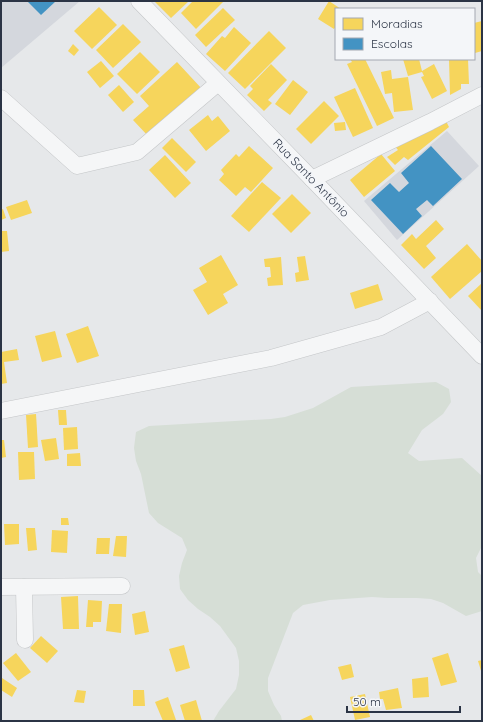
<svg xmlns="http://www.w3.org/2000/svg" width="483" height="722" font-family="Quicksand,sans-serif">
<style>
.built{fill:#d4d7dd}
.green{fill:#d6ded6}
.homes{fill:#f6d55c}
.schools{fill:#4393c3}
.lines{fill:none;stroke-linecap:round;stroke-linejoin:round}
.minor-casing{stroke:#c4c6c8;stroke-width:17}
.minor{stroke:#f5f6f7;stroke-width:16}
.labels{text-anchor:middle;stroke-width:4;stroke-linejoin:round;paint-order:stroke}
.street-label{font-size:12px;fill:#2b3445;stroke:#f4f6f9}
</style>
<rect width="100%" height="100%" fill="#e6e8ea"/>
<!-- built -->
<g class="built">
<path d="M1 1H80L1 68Z"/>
<path d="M447 131 479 166 397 240 364 201Z"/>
</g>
<!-- green -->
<path class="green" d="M436 382 449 389 451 402 443 414 422 430 408 453 419 461 462 458 482 476V546L476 558 478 572 482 576V611L466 616 443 603 431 599 417 598H387L372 597 330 600 303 605 293 613 268 678V691L274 705 281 716 282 721H213L219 711 236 689 239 675V661L236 648 220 626 210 617 198 609 188 600 180 589 179 576 182 563 187 550 182 538 158 523 149 513 141 474 136 461 134 448 136 432 149 426 271 419 285 417 313 408 351 387Z"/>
<!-- homes -->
<g class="homes">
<path d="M154 1H189L171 18Z"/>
<path d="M193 1H222L223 2 196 29 181 13Z"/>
<path d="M329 1 341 9H336V26L334 29 318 19Z"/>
<path d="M99 7 117 25 92 49 74 31Z"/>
<path d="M223 8 235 20 206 47 195 35Z"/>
<path d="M482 21V51L475 53 474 49V23Z"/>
<path d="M123 24 141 42 113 68 96 50Z"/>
<path d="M234 27 251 43 225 71 206 54 222 36 225 38Z"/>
<path d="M269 31 286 48 245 89 228 73Z"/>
<path d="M73 44 79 50 74 56 68 51Z"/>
<path d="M140 52 160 72 137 94 117 74Z"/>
<path d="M350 59H365L394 118 377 126 347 64 352 62Z"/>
<path d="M403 59H419L422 71 434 64 447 91 432 99 421 77 424 76 422 72 408 76Z"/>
<path d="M449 59H468L469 84H461V89L450 95Z"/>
<path d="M101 61 114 76 100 88 87 72Z"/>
<path d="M177 62 202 89 149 137 133 120 149 106 140 96Z"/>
<path d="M271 64 287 80 268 100 272 103 264 111 247 95 253 89 250 86Z"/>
<path d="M391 70 392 79 408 77 413 110 394 112 392 93 385 94 381 72Z"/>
<path d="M293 80 308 92 290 115 275 104Z"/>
<path d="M119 85 134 102 123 112 108 95Z"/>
<path d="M355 88 373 128 353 137 334 97Z"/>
<path d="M324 101 339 116 311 144 296 129Z"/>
<path d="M208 115 212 121 218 116 230 131 206 151 189 130Z"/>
<path d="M445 119 449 127 408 160 404 157 395 165 387 157 398 150 394 145Z"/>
<path d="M345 122 346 130 335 131 334 123Z"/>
<path d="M172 138 196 162 186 172 162 148Z"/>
<path d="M249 146 273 168 251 192 245 187 236 196 219 180 224 174 221 170 236 154 239 157Z"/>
<path d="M381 154 395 171 364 197 350 180Z"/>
<path d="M165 155 191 183 175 198 149 170Z"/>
<path d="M262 182 281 198 249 232 231 216Z"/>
<path d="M292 194 311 213 291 233 272 214Z"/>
<path d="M27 200 32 213 11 220 6 207Z"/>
<path d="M3 209 6 218 1 220V210Z"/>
<path d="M436 220 444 229 426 246 436 258 424 269 401 245 412 234 416 239Z"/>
<path d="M1 231H7L9 251 1 252Z"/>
<path d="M467 244 482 261V271L450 299 431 277Z"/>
<path d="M221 255 238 285 223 294 228 303 208 315 193 290 207 282 199 268Z"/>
<path d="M305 256 309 280 296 282 295 273 299 272 297 257Z"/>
<path d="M281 257 283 285 268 286 267 278 271 277 270 267H265L264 259Z"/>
<path d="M482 283V311L468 296Z"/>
<path d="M378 284 383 300 355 309 350 293Z"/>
<path d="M88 326 99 356 77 363 66 334Z"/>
<path d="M55 331 62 357 42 362 35 336Z"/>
<path d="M17 349 19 360 4 362 7 383 1 384V352Z"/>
<path d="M58 410H66L67 425H59Z"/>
<path d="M36 414 38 447 28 448 26 415Z"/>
<path d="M77 427 78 449 64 450 63 428Z"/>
<path d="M56 438 59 459 45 461 41 440Z"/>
<path d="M1 440H4L6 457 1 458Z"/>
<path d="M18 452H34L35 479 19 480Z"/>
<path d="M80 453 81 466H67V454Z"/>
<path d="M61 518H68L69 525H61Z"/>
<path d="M4 524H19V544L5 545Z"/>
<path d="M26 528H35L37 550 28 551Z"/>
<path d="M52 530 68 531 67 553 51 552Z"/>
<path d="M116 536H127L126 557 113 556Z"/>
<path d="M97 538H110L109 554H96Z"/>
<path d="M78 596 79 629H63L61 597Z"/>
<path d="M88 600 102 601 101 622H93V627H86Z"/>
<path d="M109 604H122L121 633 106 631Z"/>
<path d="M145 611 149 632 135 635 132 614Z"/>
<path d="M41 636 58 651 47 663 30 648Z"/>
<path d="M184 645 190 668 176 672 169 649Z"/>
<path d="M16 653 31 672 18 681 3 663Z"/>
<path d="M448 653 457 682 441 686 432 658Z"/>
<path d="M482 660V674L478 661Z"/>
<path d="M351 664 354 677 342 680 338 667Z"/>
<path d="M428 677 429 697 413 698 412 679Z"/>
<path d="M2 678 17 688 12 697 1 690V680Z"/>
<path d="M398 688 402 708 386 710 383 699H380L379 692Z"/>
<path d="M77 690 86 691 84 703 74 702Z"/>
<path d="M133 690H144L145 706H133Z"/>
<path d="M365 694 370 717 355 720 350 697Z"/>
<path d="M168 697 176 720 173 721H163L155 702Z"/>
<path d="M196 700 202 721H185L180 705Z"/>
<path d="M311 715 314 721H298Z"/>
</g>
<!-- schools -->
<g class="schools">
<path d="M27 1H56L41 15Z"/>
<path d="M431 146 462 179 433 206 427 200 416 209 422 216 403 234 371 200 390 183 399 192 409 183 401 173Z"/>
</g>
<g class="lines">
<defs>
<g id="minor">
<path d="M139 1 312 179 482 356"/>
<path d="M1 98 77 166 137 152 218 83"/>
<path d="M312 179 430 122 482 95"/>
<path d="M1 411 271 358 381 327 430 301"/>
<path d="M1 587 122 586"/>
<path d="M24 587 25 640"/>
</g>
</defs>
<!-- minor casing -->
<use href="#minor" class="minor-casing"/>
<!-- minor -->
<use href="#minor" class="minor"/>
</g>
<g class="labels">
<!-- street labels -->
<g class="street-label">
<text transform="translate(311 178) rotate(46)" y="4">Rua Santo Antônio</text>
</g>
</g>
<!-- border -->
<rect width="483" height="722" fill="none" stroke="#2b3445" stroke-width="4"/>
<!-- legend -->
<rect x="335" y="8" width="140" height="52" fill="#f4f6f9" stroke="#a4a8b1"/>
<rect x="343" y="18" width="20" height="12" fill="#f6d55c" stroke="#a4a8b1"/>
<text x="371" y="28" font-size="12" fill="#2b3445">Moradias</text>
<rect x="343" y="38" width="20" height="12" fill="#4393c3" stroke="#a4a8b1"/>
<text x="371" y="48" font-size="12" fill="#2b3445">Escolas</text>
<!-- scale -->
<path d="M347 706v6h113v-6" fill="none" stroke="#2b3445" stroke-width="2"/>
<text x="353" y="706" font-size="12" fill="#2b3445" stroke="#f4f6f9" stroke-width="3" paint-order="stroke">50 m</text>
</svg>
